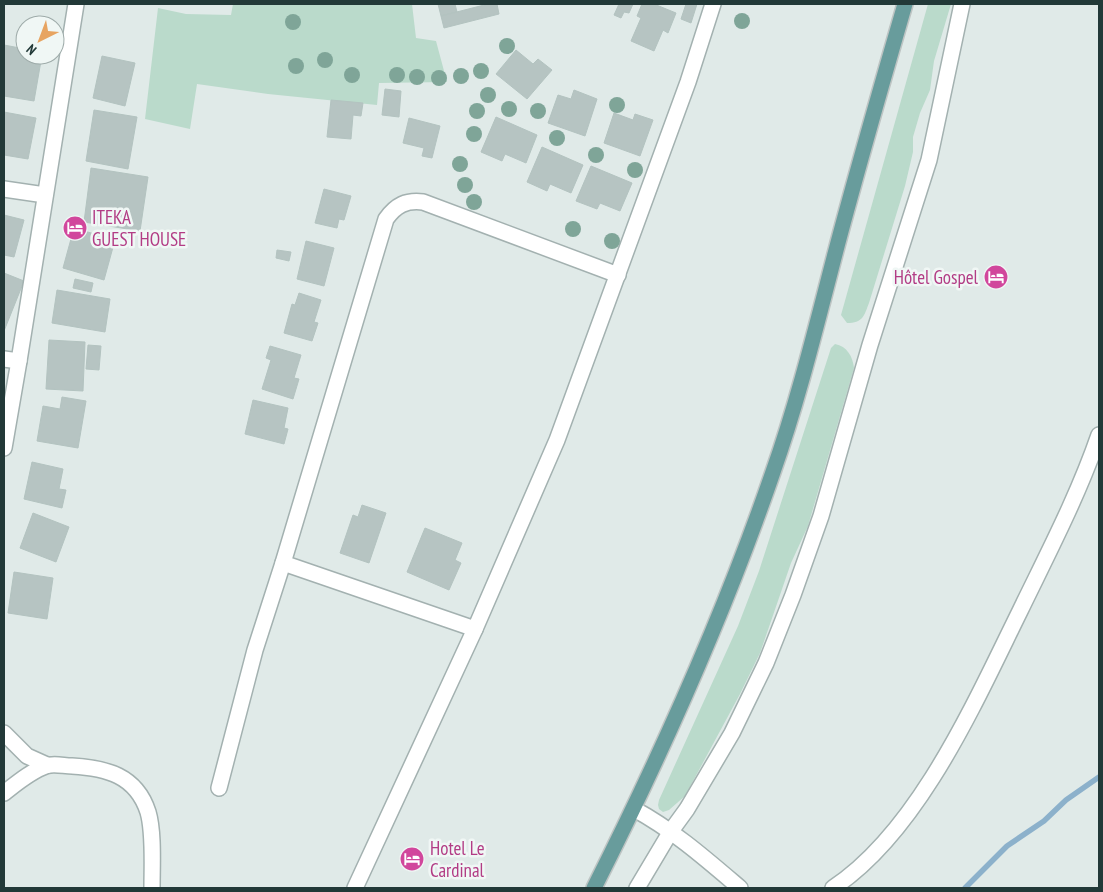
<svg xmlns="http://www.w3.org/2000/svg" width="1103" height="892" font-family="'PT Sans Narrow',sans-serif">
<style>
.green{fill:#badacb}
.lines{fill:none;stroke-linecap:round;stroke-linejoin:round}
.stream{stroke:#8cb1cb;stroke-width:5.5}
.building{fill:#b6c4c2;stroke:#b3c3c0}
.minor-casing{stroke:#a3b1b0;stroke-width:18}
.primary-casing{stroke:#bdc4c3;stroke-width:18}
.minor{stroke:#fff;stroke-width:15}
.primary{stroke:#689c9c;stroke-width:15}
.tree{fill:#7fa598}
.labels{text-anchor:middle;stroke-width:5;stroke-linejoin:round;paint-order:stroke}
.hotel-label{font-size:19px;fill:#b23c85;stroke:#f0f7f5;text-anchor:start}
</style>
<rect width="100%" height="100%" fill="#e0eae8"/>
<!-- green -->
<g class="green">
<path d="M233 4H412L416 38 436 41 447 82 379 83 377 105 268 94 197 84 190 129 145 119 158 8 186 14 231 15Z"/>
<path d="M928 4H951L934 61 930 90 920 113 913 137V152L905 186 869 303C864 316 863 323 847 323L841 315Z"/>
<path d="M835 344C847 346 853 357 854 368L808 526 791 563 760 653 740 694 685 796 669 810 663 812 659 809 658 805 659 800 738 626 759 571 831 348Z"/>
</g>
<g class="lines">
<!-- stream -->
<path class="stream" d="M965 888 1007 846 1044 821 1066 800 1099 777"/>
</g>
<!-- building -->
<g class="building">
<path d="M438 4H455L457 12 441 16Z"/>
<path d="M488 4H497L499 14 444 28 441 16Z"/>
<path d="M619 4H633L629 13 624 12 621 18 614 15Z"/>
<path d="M642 4H654L676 13 668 33 663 30 654 51 631 41 641 18 637 16Z"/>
<path d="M686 4H697L691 23 681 19Z"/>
<path d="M4 45 25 49V55H42L34 101 4 96Z"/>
<path d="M516 50 533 64 538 59 552 70 527 99 496 74Z"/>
<path d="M102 56 135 63 125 106 93 98Z"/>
<path d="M385 89 401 91 399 117 382 115Z"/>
<path d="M574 90 597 99 585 136 548 123 558 95 571 99Z"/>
<path d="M331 100 363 103 361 116 353 115 351 139 327 137Z"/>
<path d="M94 110 137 117 128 169 86 161Z"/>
<path d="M4 112 36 118 28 159 4 155Z"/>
<path d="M614 113 633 120 635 114 653 120 640 156 604 143Z"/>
<path d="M496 117 537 135 526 163 505 154 502 161 481 152Z"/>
<path d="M409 118 440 126 432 158 422 156 424 148 403 143Z"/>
<path d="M542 147 583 165 571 193 550 184 547 191 527 182Z"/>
<path d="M591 166 632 183 620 211 600 203 597 209 576 201Z"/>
<path d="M91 168 148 177 140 231 84 222Z"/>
<path d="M324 189 351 196 344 220 339 219 337 228 315 223Z"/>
<path d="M4 215 24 220 14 257 4 255Z"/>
<path d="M74 228 115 240 104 280 63 268Z"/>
<path d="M306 241 334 248 324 286 297 279Z"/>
<path d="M277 250 291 252 289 261 276 258Z"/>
<path d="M4 273 24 281 4 331Z"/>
<path d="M75 279 93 283 91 292 73 288Z"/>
<path d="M57 290 110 299 105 332 52 323Z"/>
<path d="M299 293 321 300 314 322 318 323 312 341 284 333 292 304 295 305Z"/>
<path d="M49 340 85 342 83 391 46 389Z"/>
<path d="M88 345 101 346 99 370 86 369Z"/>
<path d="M270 346 301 355 294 378 299 379 293 399 262 389 271 360 266 358Z"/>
<path d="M62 397 86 401 78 448 37 441 43 406 60 409Z"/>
<path d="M253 400 288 408 284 428 288 429 284 444 245 434Z"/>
<path d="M32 462 63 469 59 489 66 490 62 508 24 499Z"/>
<path d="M362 505 386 513 369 563 340 553 353 515 358 517Z"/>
<path d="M33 513 69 527 56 562 20 548Z"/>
<path d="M425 528 462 543 455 560 461 563 449 590 407 572Z"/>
<path d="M14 572 53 578 47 619 8 613Z"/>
</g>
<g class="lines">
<defs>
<g id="minor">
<path d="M4 189 45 195"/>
<path d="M4 359 19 361"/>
<path d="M4 448 19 361 76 4"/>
<path d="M283 563 475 629"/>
<path d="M4 733 27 756 47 765"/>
<path d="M219 788 255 650 283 563 386 219C396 205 406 200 423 202L618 275"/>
<path d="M4 793C17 783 31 771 46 766 53 763 64 766 72 766 106 768 136 775 148 812 154 832 152 866 152 888"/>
<path d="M634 809C673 830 706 859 740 888"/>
<path d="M355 888 475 629 557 440 688 82 713 4"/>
<path d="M637 888 671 831 687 809 732 733 766 663 793 595 821 516 870 345 929 160 962 4"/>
<path d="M833 888C919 831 975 702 1020 611 1048 553 1078 496 1099 435"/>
</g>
<path id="primary" d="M594 888C662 753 724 615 773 472 798 401 816 327 835 254 857 170 881 87 905 4"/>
</defs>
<!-- minor casing -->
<use href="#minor" class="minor-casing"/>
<!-- primary casing -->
<use href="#primary" class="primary-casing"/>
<!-- minor -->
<use href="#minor" class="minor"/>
<!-- primary -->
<use href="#primary" class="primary"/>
</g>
<!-- trees -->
<g class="tree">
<circle cx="742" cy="21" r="8"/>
<circle cx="293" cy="22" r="8"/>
<circle cx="507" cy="46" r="8"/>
<circle cx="325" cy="60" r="8"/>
<circle cx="296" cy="66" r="8"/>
<circle cx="481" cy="71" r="8"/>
<circle cx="352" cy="75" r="8"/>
<circle cx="397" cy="75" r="8"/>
<circle cx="461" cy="76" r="8"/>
<circle cx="417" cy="77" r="8"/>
<circle cx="439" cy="78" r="8"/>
<circle cx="488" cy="95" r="8"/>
<circle cx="617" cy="105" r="8"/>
<circle cx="509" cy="109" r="8"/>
<circle cx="477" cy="111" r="8"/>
<circle cx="538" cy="111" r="8"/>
<circle cx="474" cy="134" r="8"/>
<circle cx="557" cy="138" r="8"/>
<circle cx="596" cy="155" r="8"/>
<circle cx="460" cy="164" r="8"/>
<circle cx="635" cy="170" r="8"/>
<circle cx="465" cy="185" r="8"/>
<circle cx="474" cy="202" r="8"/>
<circle cx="573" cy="229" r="8"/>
<circle cx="612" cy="241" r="8"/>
</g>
<!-- icons -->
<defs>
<symbol id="hotel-disc" viewBox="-11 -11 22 22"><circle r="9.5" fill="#d1479c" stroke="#f0f7f5"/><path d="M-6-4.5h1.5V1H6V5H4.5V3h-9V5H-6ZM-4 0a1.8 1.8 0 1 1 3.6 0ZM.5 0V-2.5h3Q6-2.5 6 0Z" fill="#fff"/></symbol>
</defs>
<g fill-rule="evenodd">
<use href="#hotel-disc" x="61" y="214" width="28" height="28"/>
<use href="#hotel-disc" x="982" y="263" width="28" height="28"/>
<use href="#hotel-disc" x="398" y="845" width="28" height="28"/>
</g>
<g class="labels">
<!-- hotel labels -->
<g class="hotel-label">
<text x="92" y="224">ITEKA<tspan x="92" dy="22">GUEST HOUSE</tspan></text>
<text x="978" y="284" text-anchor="end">Hôtel Gospel</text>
<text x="430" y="855">Hotel Le<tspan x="430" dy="22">Cardinal</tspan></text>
</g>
</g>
<!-- border -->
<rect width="1103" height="892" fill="none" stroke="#223938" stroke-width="10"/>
<!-- north arrow -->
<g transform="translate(40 40) rotate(222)"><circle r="24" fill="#f0f7f5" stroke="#9eaba9"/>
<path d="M0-4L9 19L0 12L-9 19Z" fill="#e7a461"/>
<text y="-8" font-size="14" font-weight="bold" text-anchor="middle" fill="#223938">N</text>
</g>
</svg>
